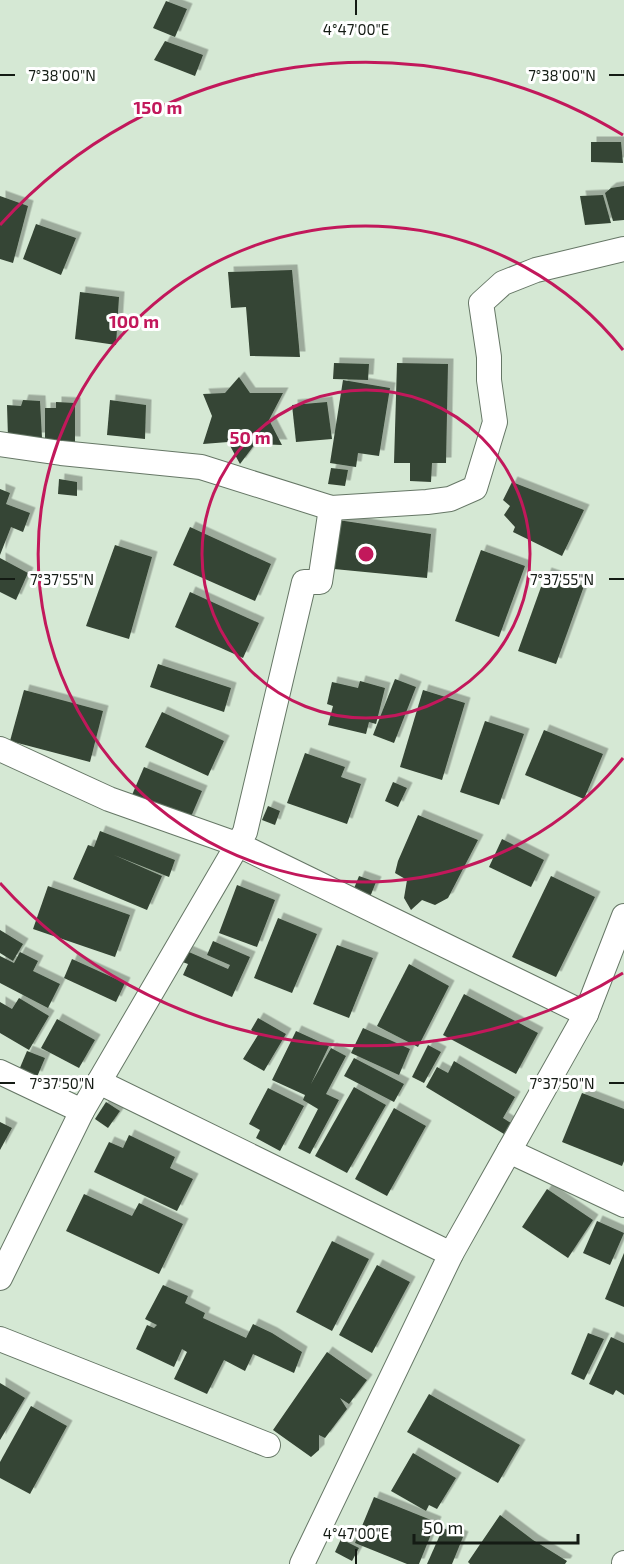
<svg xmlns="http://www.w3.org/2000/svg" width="624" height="1564" font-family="'Exo 2',sans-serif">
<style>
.building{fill:#354434;filter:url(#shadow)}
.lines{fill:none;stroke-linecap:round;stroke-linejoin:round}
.minor-casing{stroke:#676;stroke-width:26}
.minor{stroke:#fff;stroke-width:24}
.ticks{fill:none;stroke:#141b14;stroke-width:2}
.ring{fill:none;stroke:#c2185b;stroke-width:3}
.ticks-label{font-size:15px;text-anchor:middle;fill:#141b14;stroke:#fff;stroke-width:6;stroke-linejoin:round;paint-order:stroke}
.centre{fill:#c2185b;stroke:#fff;stroke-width:3}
.ring-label{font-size:18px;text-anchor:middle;font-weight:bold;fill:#c2185b;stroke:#fff;stroke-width:6;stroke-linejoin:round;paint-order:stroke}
</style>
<defs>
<filter id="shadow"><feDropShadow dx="5.5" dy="-5.5" stdDeviation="0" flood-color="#0004"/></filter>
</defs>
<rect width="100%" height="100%" fill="#d5e8d4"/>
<!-- building -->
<g class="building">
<path d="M166 1 187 9 175 37 153 28Z"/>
<path d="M165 41 203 55 195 76 154 60Z"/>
<path d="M591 142H621L623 163 591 162Z"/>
<path d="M624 186V220L613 221 605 193 611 188Z"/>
<path d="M603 195 611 223 585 225 580 196Z"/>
<path d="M0 196 28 206 13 263 0 259Z"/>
<path d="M36 224 76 238 61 275 23 259Z"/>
<path d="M292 270 300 357 250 356 246 307 231 308 228 272Z"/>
<path d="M80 292 119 297 116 345 75 339Z"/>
<path d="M334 363 369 364 368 380 333 379Z"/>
<path d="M397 363 448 364 446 463H432L431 482 410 481V463H394Z"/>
<path d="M239 377 250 393H283L269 420 282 445 255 444 240 464 228 442 203 444 212 416 203 394 225 393Z"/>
<path d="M343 380 390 388 379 456 358 453 356 467 330 463Z"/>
<path d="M23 400 40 401 42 438H8L7 405 21 406Z"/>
<path d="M110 400 146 405 145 439 107 435Z"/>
<path d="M56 402 75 403V442L60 441 59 447 45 445V408H56Z"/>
<path d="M327 402 332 439 296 442 292 405Z"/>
<path d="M331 468 348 470 345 486 328 484Z"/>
<path d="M59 479 77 482V496L58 494Z"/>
<path d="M512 482 584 510 562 556 513 532 515 527 504 515 510 506 503 500Z"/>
<path d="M0 489 10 493 6 504 30 513 23 532 11 527 0 555Z"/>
<path d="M338 520 431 534 427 578 334 569Z"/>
<path d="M190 527 271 564 255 601 173 565Z"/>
<path d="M115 545 152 557 129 639 86 626Z"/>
<path d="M481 550 525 566 499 637 455 621Z"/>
<path d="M0 558 28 573 16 600 0 592Z"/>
<path d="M546 573 584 586 556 664 518 651Z"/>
<path d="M190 592 259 623 243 658 175 627Z"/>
<path d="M158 664 231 688 224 712 150 687Z"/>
<path d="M395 679 416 687 394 743 373 735Z"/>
<path d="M360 681 385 688 376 724 369 722 366 734 328 725 333 706 327 704 332 682 358 688Z"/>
<path d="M24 690 103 711 90 762 10 741Z"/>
<path d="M423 690 465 703 442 780 400 767Z"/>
<path d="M162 712 224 741 208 776 145 747Z"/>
<path d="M485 721 524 734 499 805 460 792Z"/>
<path d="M544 730 603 754 584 799 525 775Z"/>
<path d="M305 753 345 767 341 777 361 784 347 824 287 803Z"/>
<path d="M144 767 202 791 187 826 129 802Z"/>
<path d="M393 782 407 788 398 807 385 801Z"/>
<path d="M268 806 280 811 275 825 262 820Z"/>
<path d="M418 815 478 840 448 898 435 905 422 900 411 910 404 898 407 880 395 873 398 861Z"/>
<path d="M100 831 175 860 169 877 114 855 162 876 147 910 73 879 88 845 94 847Z"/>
<path d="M502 839 544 860 531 887 489 867Z"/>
<path d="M359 876 376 882 370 897 353 891Z"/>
<path d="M551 876 595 897 556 977 512 957Z"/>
<path d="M237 885 275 900 257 947 219 933Z"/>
<path d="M48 886 130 915 115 957 33 929Z"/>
<path d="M278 918 317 934 292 993 254 978Z"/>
<path d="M0 930 23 944 13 961 0 953Z"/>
<path d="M213 941 250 957 232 997 183 975 188 964 177 960 182 949 228 969 230 965 207 955Z"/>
<path d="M337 945 373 958 349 1018 313 1004Z"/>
<path d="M20 952 38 961 33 971 60 984 48 1008 0 983V956L14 963Z"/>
<path d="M72 959 125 983 116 1002 64 978Z"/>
<path d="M409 964 449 986 418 1047 377 1026Z"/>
<path d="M464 994 538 1033 516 1074 443 1035Z"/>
<path d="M19 998 49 1016 29 1050 0 1033V1002L12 1009Z"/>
<path d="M258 1018 286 1034 264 1071 243 1059 258 1035 251 1030Z"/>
<path d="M57 1019 95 1040 79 1068 41 1048Z"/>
<path d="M363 1028 410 1049 399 1075 351 1053Z"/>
<path d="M296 1031 329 1046 311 1084 331 1048 346 1056 326 1094 339 1100 310 1154 298 1148 318 1109 303 1100 305 1095 272 1080Z"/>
<path d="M428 1045 441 1052 424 1083 412 1077Z"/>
<path d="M27 1051 45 1058 37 1077 19 1070Z"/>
<path d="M354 1058 404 1084 394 1102 344 1076Z"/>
<path d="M454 1061 515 1097 503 1118 511 1123 504 1134 426 1087 437 1067 448 1073Z"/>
<path d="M354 1087 386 1105 347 1173 315 1156Z"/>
<path d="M268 1088 304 1106 280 1151 256 1138 260 1130 249 1124Z"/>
<path d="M582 1093 624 1109V1161L622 1166 562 1142Z"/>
<path d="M106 1102 120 1111 108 1128 95 1119Z"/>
<path d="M394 1108 426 1126 387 1196 355 1179Z"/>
<path d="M0 1122 12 1128 0 1150Z"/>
<path d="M129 1135 175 1157 170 1168 193 1179 177 1211 94 1172 109 1142 123 1148Z"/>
<path d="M547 1189 593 1220 568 1258 522 1227Z"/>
<path d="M84 1194 132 1216 139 1203 183 1224 159 1274 66 1231Z"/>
<path d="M597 1221 624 1233 610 1265 583 1253Z"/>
<path d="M332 1241 369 1259 332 1331 296 1312Z"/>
<path d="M624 1253V1307L605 1299Z"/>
<path d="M377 1265 410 1282 372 1353 339 1335Z"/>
<path d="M163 1285 188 1296 185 1303 205 1313 203 1318 246 1338 253 1324 272 1333 302 1352 294 1373 253 1354 245 1371 224 1360 207 1394 174 1379 187 1352 182 1349 174 1367 136 1349 147 1325 154 1328 157 1325 145 1319Z"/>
<path d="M588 1333 604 1339 584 1380 571 1374Z"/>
<path d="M611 1337 624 1343V1395L616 1390 613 1395 589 1384Z"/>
<path d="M327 1352 367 1380 349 1404 340 1398 347 1409 325 1438 319 1435V1450L311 1457 273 1430Z"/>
<path d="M0 1383 25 1398 0 1440Z"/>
<path d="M429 1394 520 1445 498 1483 407 1432Z"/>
<path d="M31 1406 67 1426 30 1494 0 1478V1462Z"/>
<path d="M413 1453 456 1478 437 1509 429 1505 426 1511 391 1491Z"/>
<path d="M374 1497 436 1522 419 1564H407L355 1543Z"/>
<path d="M500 1515 533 1540 567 1561 565 1564H470L468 1562Z"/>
<path d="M443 1528 463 1537 452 1564H427Z"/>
<path d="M341 1539 359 1548 352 1561 335 1552Z"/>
</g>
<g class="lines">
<defs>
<g id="minor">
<path d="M0 444 61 453 201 467 331 508 427 502 450 499 475 488 495 422 489 380V357L481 303 503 283 536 270 624 249"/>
<path d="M0 749 109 799 239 845 586 1014"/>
<path d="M0 1072 82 1111"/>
<path d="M99 1082 451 1254"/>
<path d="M509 1151 624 1205"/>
<path d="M0 1278 82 1111 245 832 304 582H320L331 508"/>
<path d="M0 1339 268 1445"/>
<path d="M302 1564 451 1254 586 1014 624 916"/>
<path d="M624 1564V1563"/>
</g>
</defs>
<!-- minor casing -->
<use href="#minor" class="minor-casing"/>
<!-- minor -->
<use href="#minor" class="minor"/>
</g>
<!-- ticks -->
<path class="ticks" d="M356 0V15M0 75H15M609 75H624M0 579H15M609 579H624M0 1083H15M609 1083H624M356 1549V1564"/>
<!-- distance rings -->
<g class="ring">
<circle cx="366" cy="554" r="164"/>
<path d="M623 758A328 328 0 1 1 623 350"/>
<path d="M623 973A492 492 0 0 1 0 883M0 225A492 492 0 0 1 623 135"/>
</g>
<g class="ticks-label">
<text x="356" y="35">4°47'00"E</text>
<text x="62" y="81">7°38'00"N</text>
<text x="562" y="81">7°38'00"N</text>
<text x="62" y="585">7°37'55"N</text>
<text x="562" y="585">7°37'55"N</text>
<text x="62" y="1089">7°37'50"N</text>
<text x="562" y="1089">7°37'50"N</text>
<text x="356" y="1539">4°47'00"E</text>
</g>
<circle cx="366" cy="554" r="9" class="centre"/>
<g class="ring-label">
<text x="158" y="114">150 m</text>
<text x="134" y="328">100 m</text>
<text x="250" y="444">50 m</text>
</g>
<!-- scale -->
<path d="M414 1534v9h164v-9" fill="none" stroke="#141b14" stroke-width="3"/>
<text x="423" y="1534" font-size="18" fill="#141b14" stroke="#ffffff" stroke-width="4.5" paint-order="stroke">50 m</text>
</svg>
